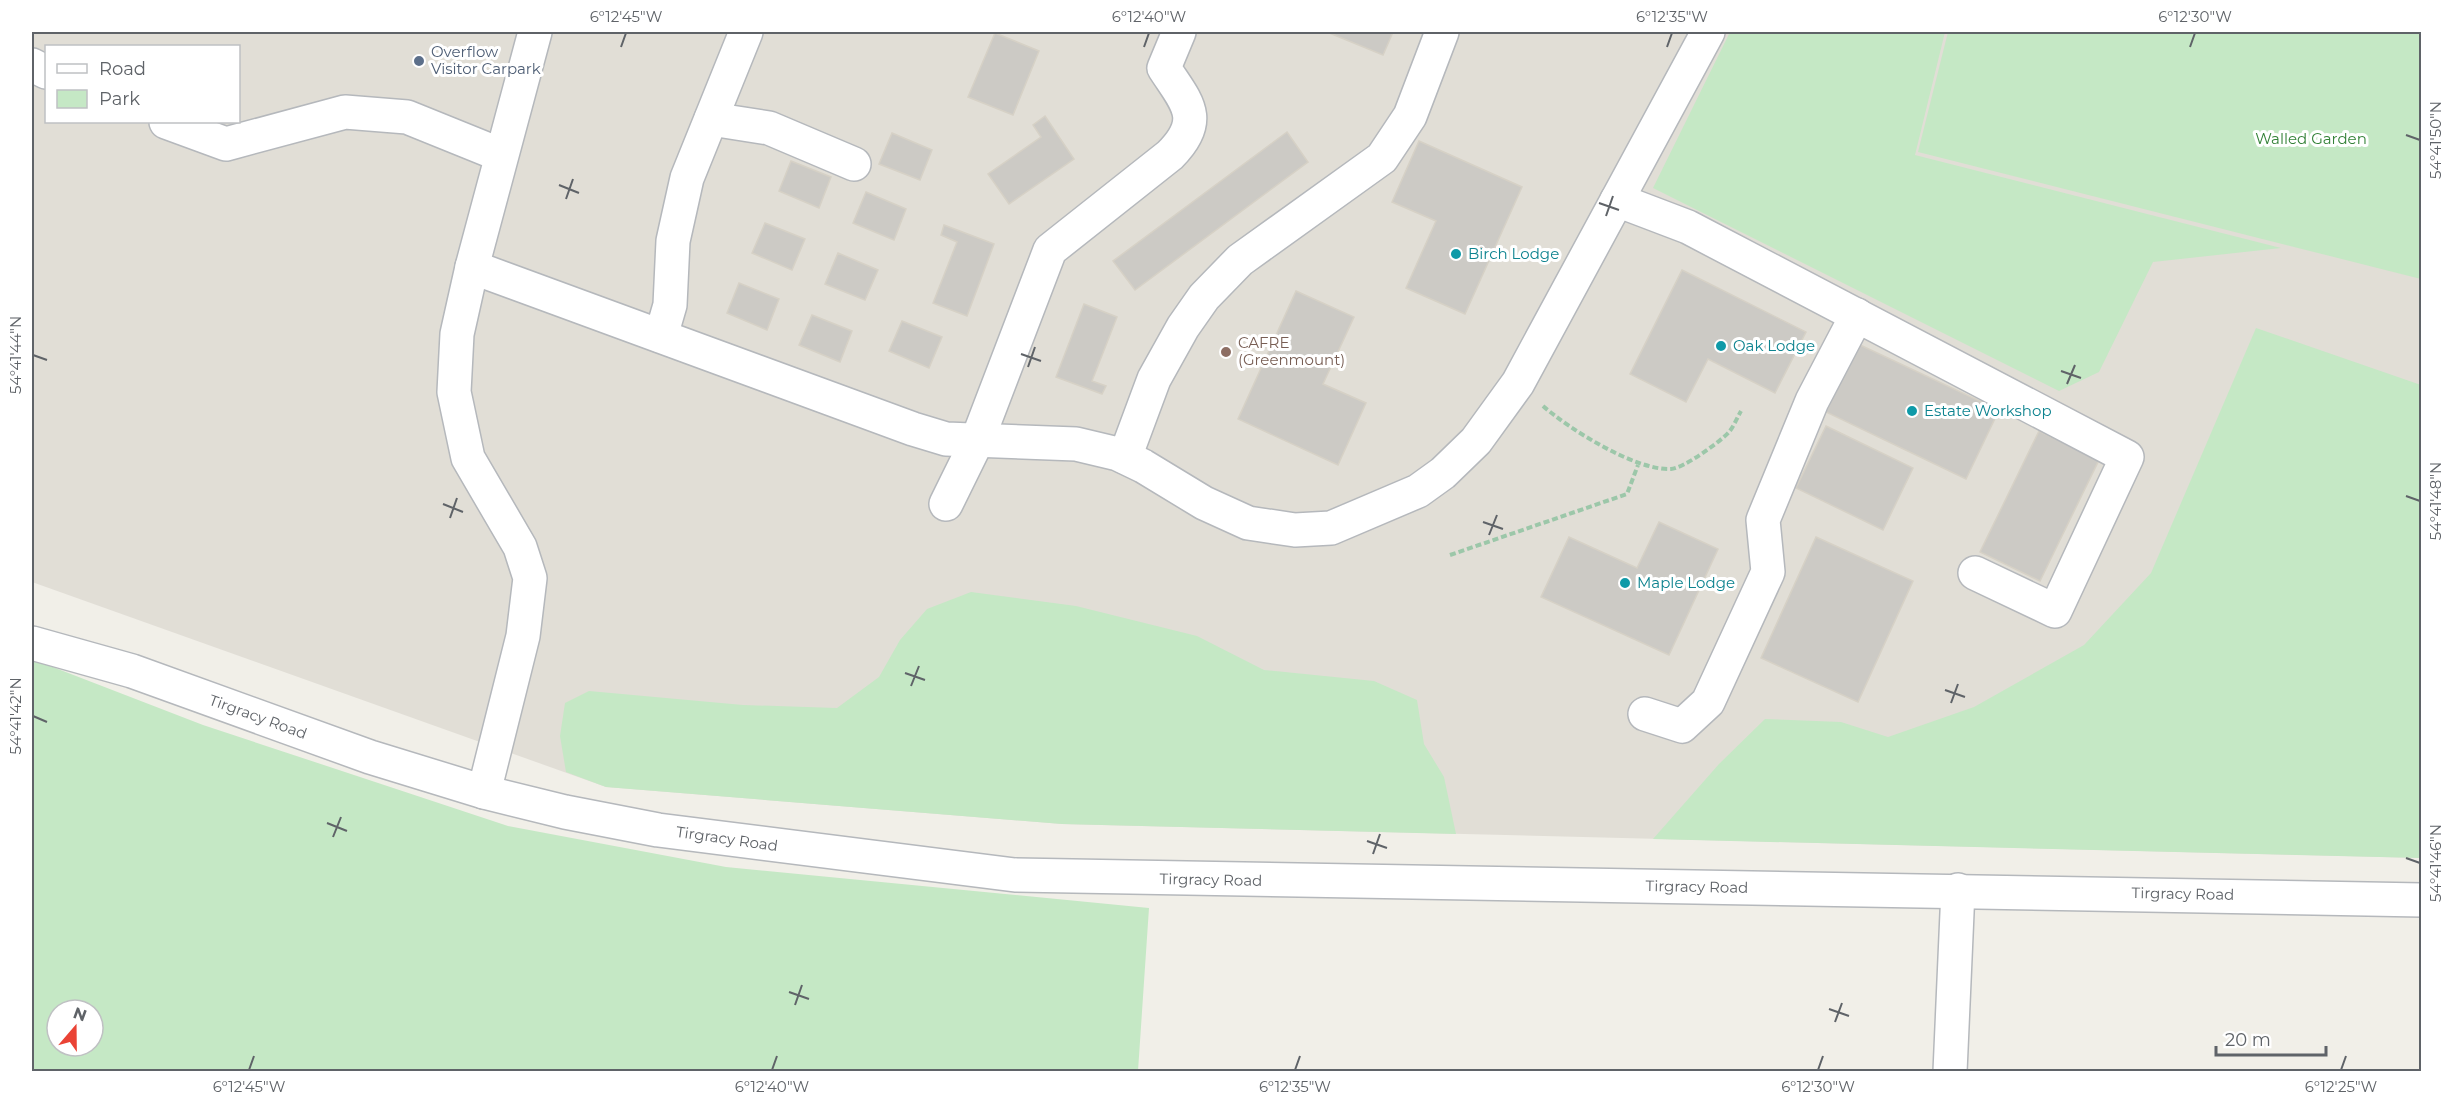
<svg xmlns="http://www.w3.org/2000/svg" width="2453" height="1103" font-family="Montserrat,sans-serif">
<style>
.education{fill:#e1ded6;fill-rule:evenodd}
.green{fill:#c5e8c5;fill-rule:evenodd}
.building{fill:#cccac5;stroke:#d6d1c6;stroke-width:1.5}
.lines{fill:none;stroke-linecap:round;stroke-linejoin:round}
.minor-casing{stroke:#b5b8bc;stroke-width:36}
.path{stroke:#9cc7a9;stroke-width:4;stroke-dasharray:6 3;stroke-linecap:butt}
.minor{stroke:#fff;stroke-width:33}
.ticks{fill:none;stroke:#5f6368;stroke-width:2}
.service-dot{fill:#5c6f8a;stroke:#fff;stroke-width:2}
.culture-dot{fill:#0f9aa8;stroke:#fff;stroke-width:2}
.education-dot{fill:#8d6e63;stroke:#fff;stroke-width:2}
.labels{text-anchor:middle;stroke-width:6;stroke-linejoin:round;paint-order:stroke}
.service-label{font-size:15px;fill:#4e5e75;stroke:#fff;text-anchor:start}
.park-label{font-size:15px;fill:#348238;stroke:#fff}
.culture-label{font-size:15px;fill:#0d838f;stroke:#fff;text-anchor:start}
.education-label{font-size:15px;fill:#785e54;stroke:#fff;text-anchor:start}
.street-label{font-size:15px;fill:#5f6368;stroke:#fff}
.neatline{fill:none;stroke:#5f6368;stroke-width:2}
.ticks-label{font-size:15px;text-anchor:middle;fill:#5f6368}
</style>
<rect width="100%" height="100%" fill="#f1efe8"/>
<!-- education -->
<path class="education" d="M32 32H2421V858L1062 824 606 787 32 582ZM46 46H238V122H46Z"/>
<!-- green -->
<g class="green">
<path d="M1730 32H1945L1915 155 2281 248 2153 262 2099 372 2059 391 1653 188Z"/>
<path d="M1948 32H2421V279L1918 152Z"/>
<path d="M2256 328 2421 385V858L1653 839 1719 764 1765 719 1841 722 1888 737 1974 707 2084 645 2151 573Z"/>
<path d="M971 592 1076 606 1197 636 1264 670 1374 681 1417 700 1424 744 1444 777 1456 834 1062 824 606 787 566 772 560 736 565 703 589 691 743 705 837 708 879 677 900 640 927 609Z"/>
<path d="M32 659 203 725 508 826 726 867 1149 908 1138 1071H32ZM57 1010H93V1046H57Z"/>
</g>
<!-- building -->
<g class="building">
<path d="M1327 32H1393L1383 55Z"/>
<path d="M995 33 1039 51 1013 115 968 97Z"/>
<path d="M1045 116 1074 159 1009 204 988 174 1041 137 1033 125Z"/>
<path d="M1287 132 1308 162 1135 290 1113 261Z"/>
<path d="M892 133 932 150 920 180 879 164Z"/>
<path d="M1419 141 1522 187 1465 314 1406 288 1436 221 1392 202Z"/>
<path d="M791 161 831 177 819 208 779 191Z"/>
<path d="M866 192 906 209 894 240 853 223Z"/>
<path d="M765 223 805 239 792 270 752 253Z"/>
<path d="M944 225 994 244 967 316 933 303 957 242 941 235Z"/>
<path d="M838 253 878 270 865 300 825 284Z"/>
<path d="M1682 270 1806 332 1775 393 1708 359 1686 402 1630 374Z"/>
<path d="M739 283 779 299 767 330 727 313Z"/>
<path d="M1296 291 1354 317 1323 384 1366 403 1338 465 1238 419Z"/>
<path d="M1084 304 1117 317 1092 381 1106 386 1102 394 1056 377Z"/>
<path d="M812 315 852 331 840 362 799 345Z"/>
<path d="M902 321 942 337 929 368 889 351Z"/>
<path d="M1858 344 1999 410 1966 479 1826 412Z"/>
<path d="M1826 426 1913 468 1883 530 1796 488Z"/>
<path d="M2039 431 2099 460 2040 581 1980 552Z"/>
<path d="M1659 522 1718 549 1669 655 1541 597 1569 537 1637 568Z"/>
<path d="M1816 537 1913 581 1858 702 1761 658Z"/>
</g>
<g class="lines">
<defs>
<g id="minor">
<path d="M32 65 46 72"/>
<path d="M711 119 769 128 854 164"/>
<path d="M166 122 226 144 345 112 407 117 501 155"/>
<path d="M1617 200 1688 227 2127 457 2055 611 1975 573"/>
<path d="M472 267 913 429 946 439 1076 444 1118 454 1143 466 1204 503 1248 523 1295 530 1331 528 1418 491 1443 473 1476 441 1518 383 1708 32"/>
<path d="M661 336 670 305 673 241 687 178 746 32"/>
<path d="M1125 457 1154 379 1183 327 1204 297 1240 260 1382 158 1410 116 1442 32"/>
<path d="M946 504 977 441 1050 250 1170 155C1206 119 1186 102 1164 68L1179 32"/>
<path d="M32 643 132 671 370 757 484 792 565 812 658 830 1015 875 2422 900"/>
<path d="M1645 714 1682 726 1708 702 1768 572 1763 520 1812 401 1857 315"/>
<path d="M484 792 523 636 530 578 520 547 468 458 454 392 457 334 472 267 535 32"/>
<path d="M1950 1072 1958 890"/>
</g>
</defs>
<!-- minor casing -->
<use href="#minor" class="minor-casing"/>
<!-- path -->
<g class="path">
<path d="M1543 406C1569 429 1636 471 1671 469 1684 468 1720 442 1729 432 1734 426 1737 418 1741 411"/>
<path d="M1450 555 1627 494 1638 465"/>
</g>
<!-- minor -->
<use href="#minor" class="minor"/>
</g>
<!-- ticks -->
<path class="ticks" d="M621 47 626 33M1144 47 1149 33M1667 47 1672 33M2190 47 2195 33M2406 135 2420 140M559 185 579 193M566 199 573 179M1599 203 1619 210M1606 216 1613 196M1021 354 1041 361M33 355 47 360M1028 367 1035 347M2061 371 2081 378M2067 384 2075 365M2406 496 2420 501M443 504 463 512M450 518 457 498M1483 522 1503 529M1489 535 1497 515M905 673 925 680M911 686 919 666M1945 690 1965 697M1951 703 1958 684M33 716 47 722M327 823 347 831M333 837 341 817M1367 841 1387 848M1373 854 1380 834M2406 858 2420 863M789 992 809 999M795 1005 802 985M1829 1009 1849 1016M1835 1022 1842 1003M249 1070 254 1056M772 1070 777 1056M1295 1070 1300 1056M1818 1070 1823 1056M2341 1070 2346 1056"/>
<!-- markers -->
<circle class="service-dot" cx="419" cy="61" r="6"/>
<g class="culture-dot">
<circle cx="1456" cy="254" r="6"/>
<circle cx="1721" cy="346" r="6"/>
<circle cx="1912" cy="411" r="6"/>
<circle cx="1625" cy="583" r="6"/>
</g>
<circle class="education-dot" cx="1226" cy="352" r="6"/>
<g class="labels">
<!-- service labels -->
<g class="service-label">
<text x="431" y="57">Overflow<tspan x="431" dy="17">Visitor Carpark</tspan></text>
</g>
<!-- park labels -->
<g class="park-label">
<text x="2311" y="144">Walled Garden</text>
</g>
<!-- culture labels -->
<g class="culture-label">
<text x="1468" y="259">Birch Lodge</text>
<text x="1733" y="351">Oak Lodge</text>
<text x="1924" y="416">Estate Workshop</text>
<text x="1637" y="588">Maple Lodge</text>
</g>
<!-- education labels -->
<g class="education-label">
<text x="1238" y="348">CAFRE<tspan x="1238" dy="17">(Greenmount)</tspan></text>
</g>
<!-- street labels -->
<g class="street-label">
<text transform="translate(258 717) rotate(20)" y="5">Tirgracy Road</text>
<text transform="translate(727 839) rotate(8)" y="5">Tirgracy Road</text>
<text transform="translate(1211 880) rotate(1)" y="5">Tirgracy Road</text>
<text transform="translate(1697 887) rotate(1)" y="5">Tirgracy Road</text>
<text transform="translate(2183 894) rotate(1)" y="5">Tirgracy Road</text>
</g>
</g>
<!-- border -->
<rect width="2453" height="1103" fill="none" stroke="#ffffff" stroke-width="66"/>
<!-- legend -->
<rect x="45" y="45" width="195" height="78" fill="#ffffff" stroke="#bfc1c3" stroke-width="1.5"/>
<rect x="57" y="64" width="30" height="9" fill="#ffffff" stroke="#bfc1c3" stroke-width="1.5"/>
<text x="99" y="75" font-size="18" fill="#5f6368">Road</text>
<rect x="57" y="90" width="30" height="18" fill="#c5e8c5" stroke="#bfc1c3" stroke-width="1.5"/>
<text x="99" y="105" font-size="18" fill="#5f6368">Park</text>
<!-- north arrow -->
<g transform="translate(75 1028) rotate(20)"><circle r="28" fill="#ffffff" stroke="#bfc1c3" stroke-width="1.5"/>
<path d="M0-4.5L10 22L0 15L-10 22Z" fill="#ea4335"/>
<text y="-9" font-size="16" font-weight="bold" text-anchor="middle" fill="#5f6368">N</text>
</g>
<!-- scale -->
<path d="M2216 1046v9h110v-9" fill="none" stroke="#5f6368" stroke-width="3"/>
<text x="2225" y="1046" font-size="18" fill="#5f6368" stroke="#ffffff" stroke-width="4.5" paint-order="stroke">20 m</text>
<rect x="33" y="33" width="2387" height="1037" class="neatline"/>
<g class="ticks-label">
<text x="626" y="22">6°12'45"W</text>
<text x="1149" y="22">6°12'40"W</text>
<text x="1672" y="22">6°12'35"W</text>
<text x="2195" y="22">6°12'30"W</text>
<text transform="translate(2436 140) rotate(-90)" y="5">54°41'50"N</text>
<text transform="translate(16 355) rotate(-90)" y="5">54°41'44"N</text>
<text transform="translate(2436 501) rotate(-90)" y="5">54°41'48"N</text>
<text transform="translate(16 716) rotate(-90)" y="5">54°41'42"N</text>
<text transform="translate(2436 863) rotate(-90)" y="5">54°41'46"N</text>
<text x="249" y="1092">6°12'45"W</text>
<text x="772" y="1092">6°12'40"W</text>
<text x="1295" y="1092">6°12'35"W</text>
<text x="1818" y="1092">6°12'30"W</text>
<text x="2341" y="1092">6°12'25"W</text>
</g>
</svg>
